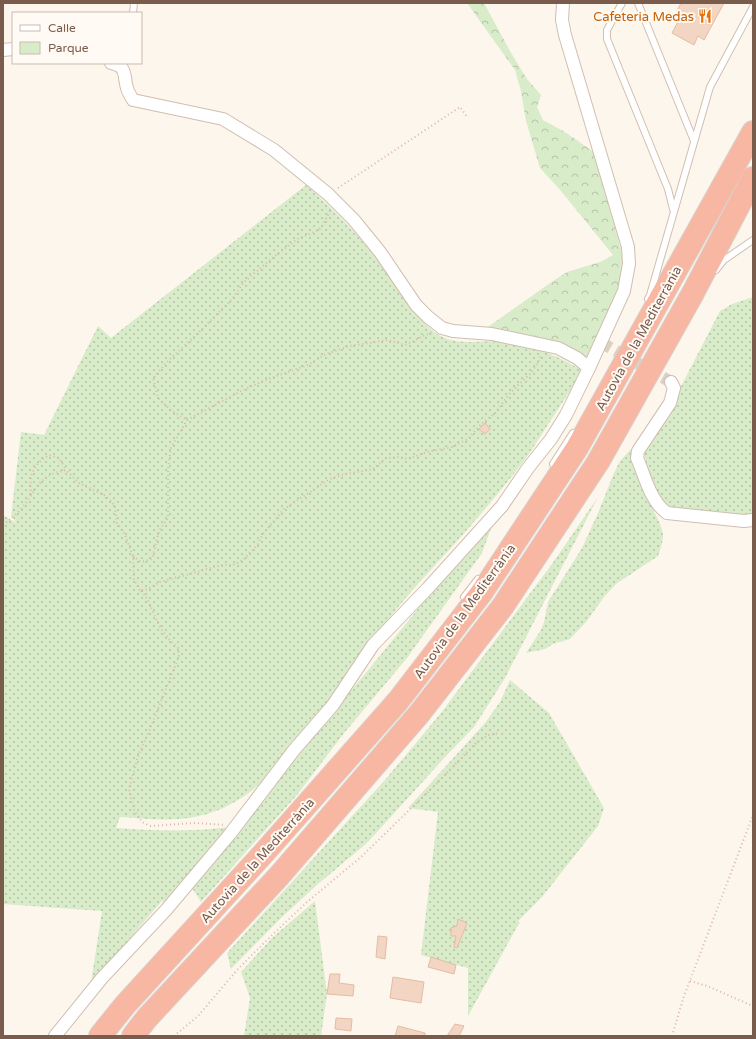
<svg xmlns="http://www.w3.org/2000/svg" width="756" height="1039" font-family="'Varela Round',sans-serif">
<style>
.green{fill:url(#green-dots)}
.forest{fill:url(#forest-crowns)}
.building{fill:#f3d5c3;stroke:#e6bba3}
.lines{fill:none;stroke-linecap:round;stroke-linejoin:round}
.minor-tunnel{stroke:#dcd0c4;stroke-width:12;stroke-dasharray:12 6;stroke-linecap:butt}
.service-casing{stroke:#d1beb0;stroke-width:8}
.minor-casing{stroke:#d1beb0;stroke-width:14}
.motorway-casing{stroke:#dad1cd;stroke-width:24}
.path{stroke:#d9b8a5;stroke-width:2;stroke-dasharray:1 3;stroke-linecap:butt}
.service{stroke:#fff;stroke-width:6}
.minor{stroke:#fff;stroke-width:12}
.motorway{stroke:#f7b7a3;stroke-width:22}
.labels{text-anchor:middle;stroke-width:4;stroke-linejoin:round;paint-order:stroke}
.food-label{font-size:13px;fill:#c56008;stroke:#fffaf3;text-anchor:end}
.street-label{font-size:13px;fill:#7a5c4d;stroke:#fffaf3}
</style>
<defs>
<pattern id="green-dots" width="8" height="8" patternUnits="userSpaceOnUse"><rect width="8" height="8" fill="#d8ecc9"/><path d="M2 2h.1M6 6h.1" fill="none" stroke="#b4c2a5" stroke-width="1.8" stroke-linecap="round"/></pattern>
<pattern id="forest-crowns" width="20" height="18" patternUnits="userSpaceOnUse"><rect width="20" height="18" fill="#d8ecc9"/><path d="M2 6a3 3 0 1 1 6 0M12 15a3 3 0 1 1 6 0" fill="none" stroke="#b4c2a5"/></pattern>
</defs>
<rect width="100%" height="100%" fill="#fdf6ec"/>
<!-- green -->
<g class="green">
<path d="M306 185C337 212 366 243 391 277 405 296 418 322 439 335 459 347 484 339 505 342 534 346 560 356 584 372 558 405 540 442 513 475 489 505 464 534 438 562 420 582 401 602 385 624 356 661 330 701 300 738 279 765 263 786 233 803 196 824 161 820 120 817L116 828C156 831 191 832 231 827L166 902 162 901 91 983 102 911 3 904V515L16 523 13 518 11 517 21 432 44 435 98 326 111 338Z"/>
<path d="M753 297V515L739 516 670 508C656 499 645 466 644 450L676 396 720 311 732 304Z"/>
<path d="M631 449C631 465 646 494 653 509 657 518 662 526 663 535 663 542 660 550 658 556L616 584 604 597 586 622 570 639 553 644 545 649 526 653 541 630 544 622 548 602 582 548 598 513 614 473 620 461Z"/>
<path d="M598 497 505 678 474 727 446 756 367 843 318 884 281 918 231 969 227 953 385 780 441 713 552 564Z"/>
<path d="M497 512 482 553 407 658 345 732 297 795 201 902 189 883 242 818 365 674Z"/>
<path d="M510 680 549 713 604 808 598 826 542 897 518 921 520 923 518 925 468 1016V968L421 955 438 812 408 808 485 723 500 702Z"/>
<path d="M315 901 327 994 321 1036H244L250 998 241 972 272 938Z"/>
</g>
<!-- forest -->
<path class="forest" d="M467 3H484L510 51 527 79 541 95 537 107 543 120 565 132 594 152 624 260 625 281 588 356 580 357 485 329 553 281 567 272 600 262 613 255 561 191 540 168 526 121 521 91 515 70Z"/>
<!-- building -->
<g class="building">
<path d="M681 3H724L704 40 698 36 694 45 672 33 681 16 676 13Z"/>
<path d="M485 423 490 429 485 434 479 429Z"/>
<path d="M458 919 467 923 457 948 454 947 456 936H451V928L457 926Z"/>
<path d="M378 936 387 937 385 959 376 957Z"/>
<path d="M431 957 456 965 454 974 428 967Z"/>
<path d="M330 974H340L339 983 354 985 353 996 327 994Z"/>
<path d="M393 977 424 982 421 1003 390 998Z"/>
<path d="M336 1018 352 1019 351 1031 335 1029Z"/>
<path d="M455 1024 464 1026 459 1036H447Z"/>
<path d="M398 1026 425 1033V1036H395Z"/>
</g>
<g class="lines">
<!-- minor-tunnel -->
<path class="minor-tunnel" d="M600 342 671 382"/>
<defs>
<g id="service">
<path d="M622 3 607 30V39L668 189 673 209"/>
<path d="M638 3 694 141"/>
<path d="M133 13 134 3"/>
<path d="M716 270 724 260 753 240"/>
<path d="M648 299 650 295 710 87 753 7"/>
<path d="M553 464 573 433"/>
<path d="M464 597 478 579"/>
</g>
<g id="minor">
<path d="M3 50 13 49"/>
<path d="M111 63C128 67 123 75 127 88 128 93 131 96 133 100L223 119 274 150 328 194 354 220 380 252 416 305 428 317 442 328 453 331 492 334 558 348 577 358 589 368"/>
<path d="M671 382 674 388 670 403 638 451 637 458C645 476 650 501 667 513L744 521 753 520"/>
<path d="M55 1036 102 978 166 910 230 834 294 750 333 705 373 645 428 588 502 506 528 468 551 439 566 415 589 368 624 291 629 264 628 247 565 35 562 20 563 3"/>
</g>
<g id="motorway">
<path d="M100 1036 125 1005 262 855 398 701 482 592 577 448 753 132"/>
<path d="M133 1036 147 1018 279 876 419 714 503 606 598 462 693 293 753 178"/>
</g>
</defs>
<!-- service casing -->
<use href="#service" class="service-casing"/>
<!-- minor casing -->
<use href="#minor" class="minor-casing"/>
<!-- motorway casing -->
<use href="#motorway" class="motorway-casing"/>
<!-- path -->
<g class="path">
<path d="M338 188 460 107 468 118"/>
<path d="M330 211 321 228 312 233 299 238 276 255 243 283 233 298 195 336 169 360 153 378 158 398 172 411 187 420 245 389 268 379 308 365 326 354 350 346 388 340 405 345 432 332"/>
<path d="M31 495C29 476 32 465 49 455L59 458 66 470"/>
<path d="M3 525C9 520 15 516 20 510 37 491 36 476 66 470L79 483 104 495 111 501 115 507 117 523 125 535 133 556 134 579 140 591H144L160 582 222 565H233L243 560 258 544 263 534 284 509 330 479 342 475 373 469 386 458 399 457 408 459 427 452 452 447 468 439 481 424 495 413 511 392 531 373 537 364 541 355"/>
<path d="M133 556 141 562 152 559 159 531 168 518V468L171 448 187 420"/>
<path d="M141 591C148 598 150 605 154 614 159 627 167 639 178 648L179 656 150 729 138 756 129 789 134 810 142 822 150 826 195 823 225 825"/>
<path d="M690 981 707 986 753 1006"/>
<path d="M174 1036 198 1016 238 969 267 940 307 902 361 857 436 784 476 743 488 735 500 733"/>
<path d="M672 1036 684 996 753 815"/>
</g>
<!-- service -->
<use href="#service" class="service"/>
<!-- minor -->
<use href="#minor" class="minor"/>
<!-- motorway -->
<use href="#motorway" class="motorway"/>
</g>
<!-- icons -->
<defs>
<symbol id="restaurant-bare" viewBox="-9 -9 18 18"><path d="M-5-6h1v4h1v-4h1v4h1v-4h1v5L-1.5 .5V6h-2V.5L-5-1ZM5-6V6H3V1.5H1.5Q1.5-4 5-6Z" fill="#e8710a" stroke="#fffaf3" stroke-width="2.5" paint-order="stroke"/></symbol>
</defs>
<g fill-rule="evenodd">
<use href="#restaurant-bare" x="695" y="6" width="20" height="20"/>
</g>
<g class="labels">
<!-- food labels -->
<g class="food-label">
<text x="694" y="21">Cafeteria Medas</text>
</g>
<!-- street labels -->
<g class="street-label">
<text transform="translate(638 338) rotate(-61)" y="5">Autovia de la Mediterrània</text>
<text transform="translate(464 611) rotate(-54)" y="5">Autovia de la Mediterrània</text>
<text transform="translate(257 860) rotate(-48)" y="5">Autovia de la Mediterrània</text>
</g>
</g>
<!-- border -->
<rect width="756" height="1039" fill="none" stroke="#7a5c4d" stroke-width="8"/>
<!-- legend -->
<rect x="12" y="12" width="130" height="52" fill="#fffaf3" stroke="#cabbb1"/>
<rect x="20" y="25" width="20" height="6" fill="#ffffff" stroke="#cabbb1"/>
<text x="48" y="32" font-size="12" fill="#7a5c4d">Calle</text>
<rect x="20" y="42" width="20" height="12" fill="#d8ecc9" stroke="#cabbb1"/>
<text x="48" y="52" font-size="12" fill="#7a5c4d">Parque</text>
</svg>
